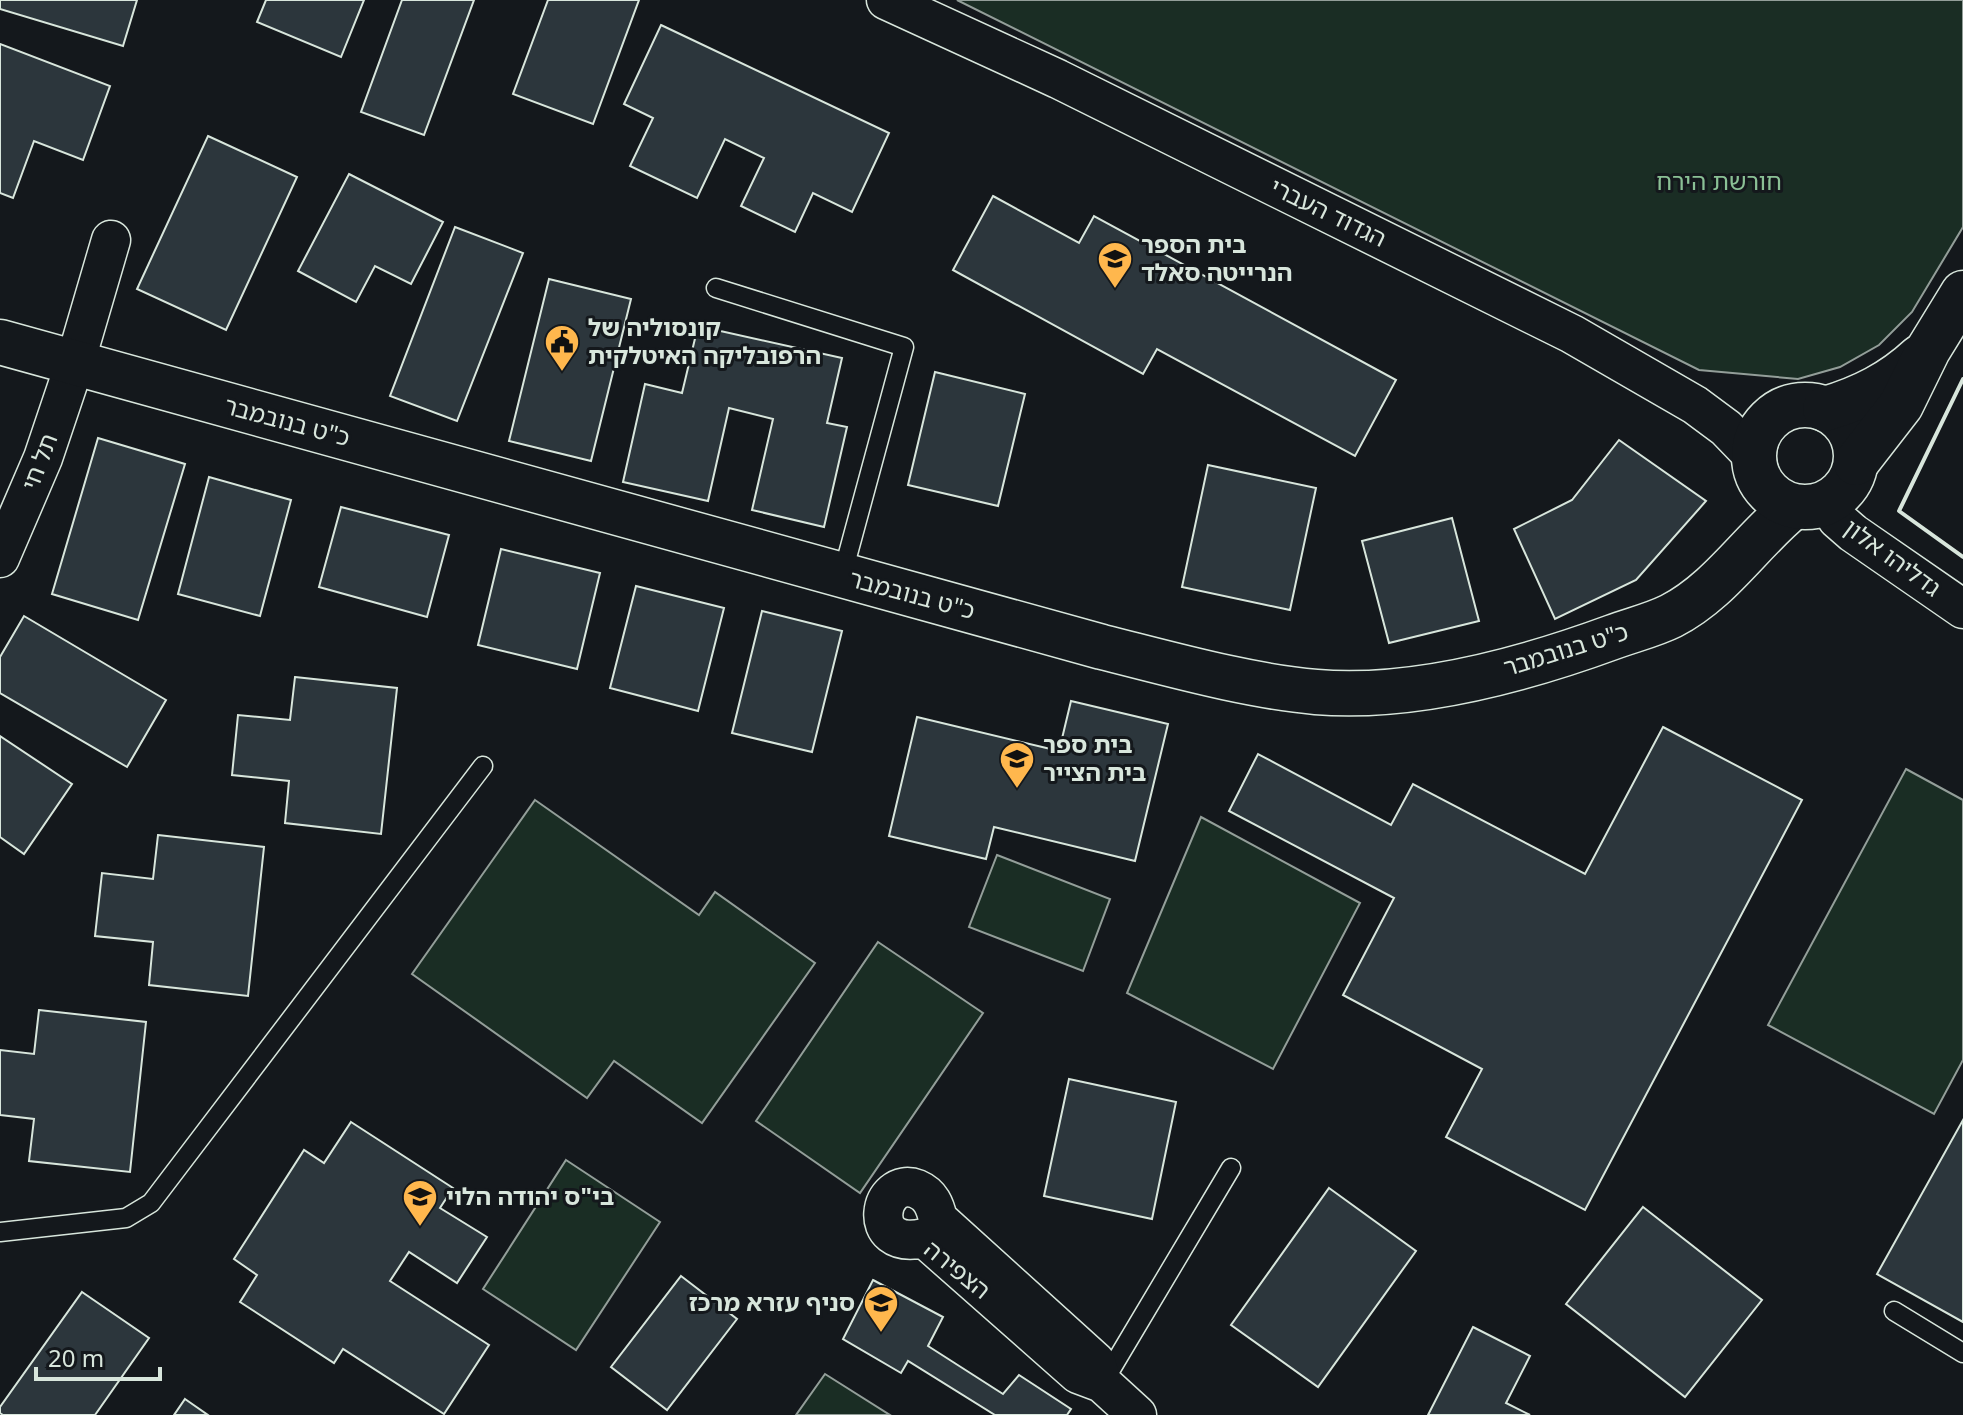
<svg xmlns="http://www.w3.org/2000/svg" width="1963" height="1415" font-family="'Noto Sans','Noto Sans Hebrew',sans-serif">
<style>
.green{fill:#1a2d24;stroke:#939e99;stroke-width:2}
.building{fill:#2c363c;stroke:#d8e6dc;stroke-width:2}
.lines{fill:none;stroke-linecap:round;stroke-linejoin:round}
.service-casing{stroke:#d8e6dc;stroke-width:21}
.minor-casing{stroke:#d8e6dc;stroke-width:41}
.tertiary-casing{stroke:#d8e6dc;stroke-width:47}
.service{stroke:#14181c;stroke-width:18}
.minor{stroke:#14181c;stroke-width:38}
.tertiary{stroke:#14181c;stroke-width:44}
.wall{stroke:#d8e6dc;stroke-width:4}
.labels{text-anchor:middle;stroke-width:6;stroke-linejoin:round;paint-order:stroke}
.park-label{font-size:24px;fill:#8ac095;stroke:#14181c}
.street-label{font-size:24px;fill:#d8e6dc;stroke:#14181c}
.poi-label{font-size:24px;font-weight:bold;fill:#d8e6dc;stroke:#14181c;text-anchor:start}
</style>
<rect width="100%" height="100%" fill="#14181c"/>
<!-- green -->
<g class="green">
<path d="M957 0H1963V227L1912 312 1879 345 1840 367 1798 379 1699 370Z"/>
<path d="M1906 769 1963 800V1060L1934 1114 1768 1025Z"/>
<path d="M535 800 699 915 715 892 815 963 702 1123 614 1061 587 1098 412 974Z"/>
<path d="M1201 817 1360 903 1273 1069 1127 993Z"/>
<path d="M997 855 1110 899 1083 971 969 927Z"/>
<path d="M878 942 983 1013 860 1193 756 1121Z"/>
<path d="M566 1160 660 1222 576 1350 483 1289Z"/>
<path d="M825 1374 890 1415H796Z"/>
</g>
<!-- building -->
<g class="building">
<path d="M0 0H137L123 46 0 9Z"/>
<path d="M266 0H364L341 57 257 22Z"/>
<path d="M402 0H474L424 135 361 112Z"/>
<path d="M548 0H639L593 124 513 94Z"/>
<path d="M661 25 889 133 852 212 813 193 795 232 741 206 764 158 725 139 697 198 630 166 653 118 624 104Z"/>
<path d="M0 44 110 86 83 160 34 141 13 198 0 193Z"/>
<path d="M208 136 297 177 226 330 137 289Z"/>
<path d="M349 174 443 222 411 284 375 266 356 302 298 271Z"/>
<path d="M993 196 1079 243 1094 216 1396 380 1355 456 1157 349 1143 374 953 270Z"/>
<path d="M455 227 523 253 457 421 390 396Z"/>
<path d="M549 279 631 299 591 461 509 441Z"/>
<path d="M698 326 842 358 827 423 847 427 824 527 752 510 773 419 729 408 708 501 623 482 645 384 682 393Z"/>
<path d="M935 372 1025 394 998 506 908 485Z"/>
<path d="M98 438 185 464 138 620 52 594Z"/>
<path d="M1619 440 1706 501 1636 580 1555 619 1514 529 1572 500Z"/>
<path d="M1208 465 1316 488 1290 610 1182 587Z"/>
<path d="M209 477 291 500 260 616 178 594Z"/>
<path d="M341 507 449 535 427 617 319 587Z"/>
<path d="M1452 518 1479 621 1389 643 1362 541Z"/>
<path d="M501 549 600 573 577 669 478 645Z"/>
<path d="M636 586 724 608 698 711 610 688Z"/>
<path d="M762 611 842 631 812 752 732 733Z"/>
<path d="M24 616 166 700 127 767 0 693V657Z"/>
<path d="M295 677 397 688 381 834 285 823 289 781 232 775 238 715 290 720Z"/>
<path d="M1071 701 1168 724 1135 861 994 827 986 859 889 836 917 717 1059 751Z"/>
<path d="M1663 727 1802 800 1585 1210 1446 1137 1482 1069 1343 995 1394 898 1229 811 1258 754 1391 825 1413 784 1585 874Z"/>
<path d="M0 736 72 784 24 854 0 837Z"/>
<path d="M158 835 264 847 248 996 149 985 153 942 95 936 102 873 153 879Z"/>
<path d="M39 1010 146 1022 130 1172 29 1161 34 1119 0 1115V1050L34 1054Z"/>
<path d="M1069 1079 1176 1102 1152 1219 1044 1196Z"/>
<path d="M1963 1120V1322L1877 1274Z"/>
<path d="M351 1122 453 1188 440 1208 487 1237 457 1283 409 1252 390 1281 489 1345 444 1414 343 1349 334 1363 240 1302 257 1275 234 1259 304 1150 324 1163Z"/>
<path d="M1329 1188 1416 1251 1318 1387 1231 1325Z"/>
<path d="M1643 1207 1762 1300 1685 1397 1566 1304Z"/>
<path d="M681 1276 737 1319 667 1410 611 1367Z"/>
<path d="M873 1280 943 1317 928 1346 1003 1394 1019 1375 1071 1409 1067 1415H995L908 1361 901 1373 843 1339Z"/>
<path d="M82 1292 149 1338 95 1415H3L0 1413V1407Z"/>
<path d="M1473 1327 1530 1356 1506 1403 1530 1415H1428Z"/>
<path d="M185 1399 208 1415H174Z"/>
</g>
<g class="lines">
<defs>
<g id="service">
<path d="M716 288 904 347 842 576"/>
<path d="M0 1232 126 1218 151 1203 483 766"/>
<path d="M1894 1311 1963 1353"/>
<path d="M1104 1381 1231 1168"/>
</g>
<g id="minor">
<path d="M886 0 1058 79 1572 334 1695 405 1726 428 1753 456"/>
<path d="M1828 503 1837 519 1853 533 1963 609"/>
<path d="M0 558 43 458 75 363 111 240"/>
<path d="M1102 1383 1096 1362 938 1219C935 1206 931 1195 917 1189 879 1174 863 1252 924 1238L1078 1374 1102 1383 1137 1415"/>
</g>
<g id="tertiary">
<path d="M0 342 1102 647C1170 664 1247 686 1316 692 1412 700 1523 670 1613 637 1632 630 1653 625 1671 616 1720 591 1751 541 1793 507"/>
<circle cx="1805" cy="456" r="51"/>
<path d="M1825 409C1862 398 1892 383 1920 357"/>
<path d="M1856 463 1901 405 1928 350 1963 293"/>
</g>
</defs>
<!-- service casing -->
<use href="#service" class="service-casing"/>
<!-- minor casing -->
<use href="#minor" class="minor-casing"/>
<!-- tertiary casing -->
<use href="#tertiary" class="tertiary-casing"/>
<!-- service -->
<use href="#service" class="service"/>
<!-- minor -->
<use href="#minor" class="minor"/>
<!-- tertiary -->
<use href="#tertiary" class="tertiary"/>
<!-- wall -->
<path class="wall" d="M1963 379 1899 511 1963 557"/>
</g>
<!-- icons -->
<defs>
<symbol id="school-pin" viewBox="-11 -11 22 30"><path d="M0 17L-7.5 6A9.5 9.5 0 1 1 7.5 6Z" fill="#ffb74d" stroke="#14181c"/><path d="M0-5L7-2L0 1L-7-2ZM-4 1L0 2.5L4 1V4Q0 6-4 4Z" fill="#111"/></symbol>
<symbol id="civic-pin" viewBox="-11 -11 22 30"><path d="M0 17L-7.5 6A9.5 9.5 0 1 1 7.5 6Z" fill="#ffb74d" stroke="#14181c"/><path d="M-.6-6.5H3V-4.5H.6V-3L4-1V1h2V6H-6V1h2V-1L-.6-3ZM-1.2 2.5V6h2.4V2.5Z" fill="#111"/></symbol>
</defs>
<g fill-rule="evenodd">
<use href="#school-pin" x="1095" y="239" width="40" height="54"/>
<use href="#civic-pin" x="542" y="322" width="40" height="54"/>
<use href="#school-pin" x="997" y="739" width="40" height="54"/>
<use href="#school-pin" x="400" y="1177" width="40" height="54"/>
<use href="#school-pin" x="861" y="1283" width="40" height="54"/>
</g>
<g class="labels">
<!-- park labels -->
<g class="park-label">
<text x="1719" y="190">חורשת הירח</text>
</g>
<!-- street labels -->
<g class="street-label">
<text transform="translate(1328 213) rotate(26)" y="8">הגדוד העברי</text>
<text transform="translate(287 422) rotate(15)" y="8">כ"ט בנובמבר</text>
<text transform="translate(40 462) rotate(-69)" y="8">תל חי</text>
<text transform="translate(1892 558) rotate(36)" y="8">גדליהו אלון</text>
<text transform="translate(912 595) rotate(15)" y="8">כ"ט בנובמבר</text>
<text transform="translate(1566 650) rotate(-17)" y="8">כ"ט בנובמבר</text>
<text transform="translate(957 1270) rotate(39)" y="8">הצפירה</text>
</g>
<!-- poi labels -->
<g class="poi-label">
<text x="1141" y="253">בית הספר<tspan x="1141" dy="28">הנרייטה סאלד</tspan></text>
<text x="588" y="336">קונסוליה של<tspan x="588" dy="28">הרפובליקה האיטלקית</tspan></text>
<text x="1043" y="753">בית ספר<tspan x="1043" dy="28">בית הצייר</tspan></text>
<text x="446" y="1205">בי"ס יהודה הלוי</text>
<text x="855" y="1311" text-anchor="end">סניף עזרא מרכז</text>
</g>
</g>
<!-- scale -->
<path d="M36 1367v12h124v-12" fill="none" stroke="#d8e6dc" stroke-width="4"/>
<text x="48" y="1367" font-size="24" fill="#d8e6dc" stroke="#14181c" stroke-width="6" paint-order="stroke">20 m</text>
</svg>
